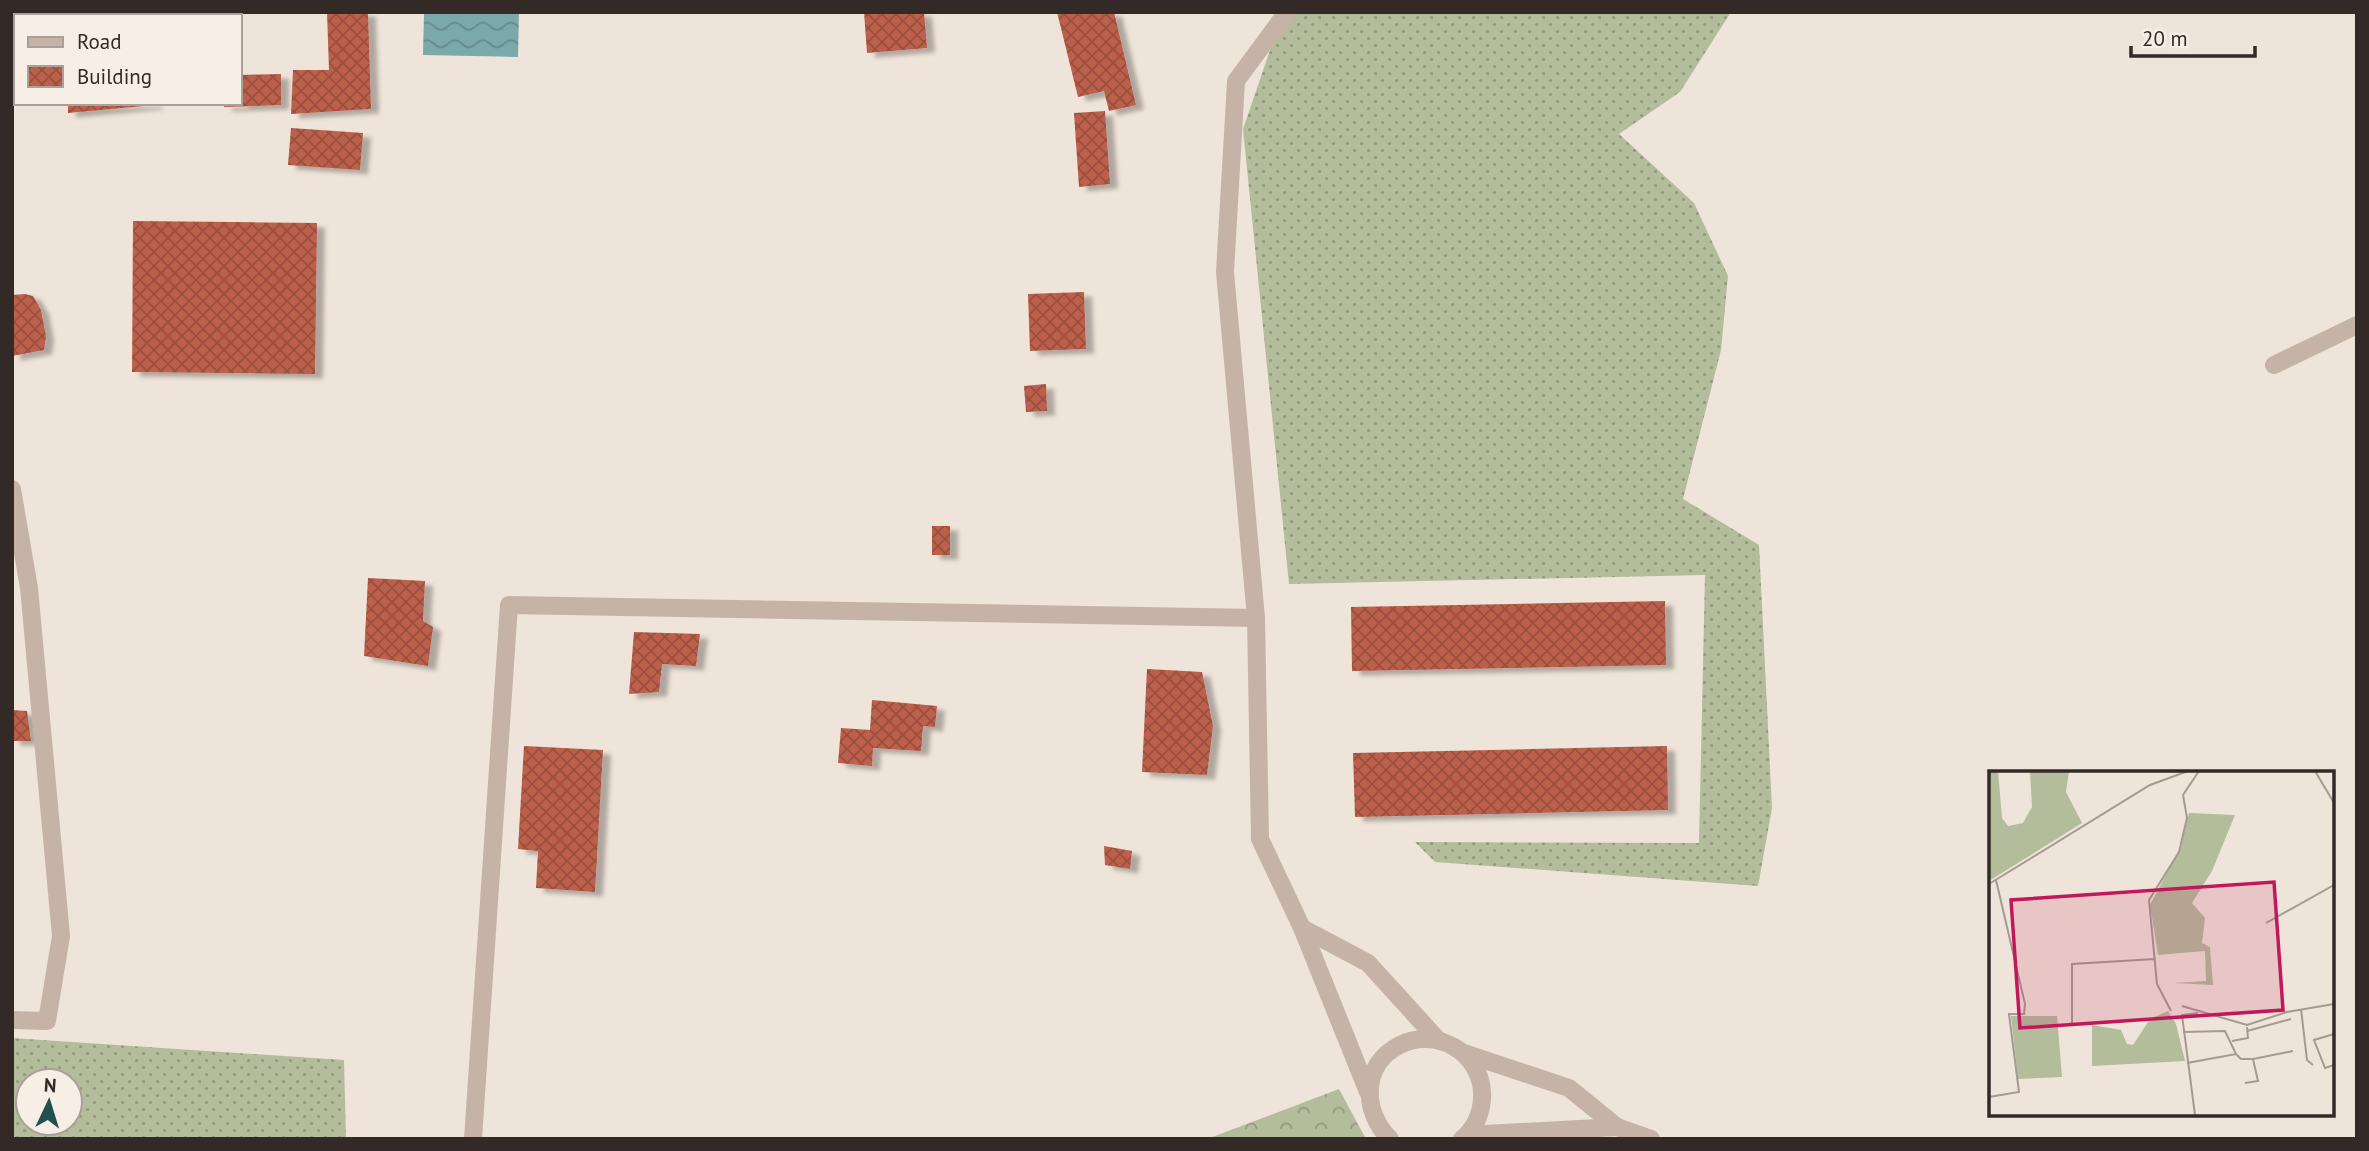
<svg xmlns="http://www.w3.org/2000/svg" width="2369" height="1151" font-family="'PT Sans',sans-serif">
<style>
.grass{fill:url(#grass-dots);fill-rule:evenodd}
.forest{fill:url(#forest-crowns)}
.water{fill:url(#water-waves)}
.building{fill:url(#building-cross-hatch);filter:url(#shadow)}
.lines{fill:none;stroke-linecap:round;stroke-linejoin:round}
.minor{stroke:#c6b3a7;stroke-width:18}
.inset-road{fill:none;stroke:#a49a92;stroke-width:2}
.view{fill:#c2185b;fill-opacity:0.15;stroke:#c2185b;stroke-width:3.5}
.inset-edge{fill:none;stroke:#332a27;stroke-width:3.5}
</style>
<defs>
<pattern id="grass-dots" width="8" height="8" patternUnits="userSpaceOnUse" patternTransform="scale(1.75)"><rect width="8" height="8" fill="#b3bc9b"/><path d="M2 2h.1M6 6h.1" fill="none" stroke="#92997e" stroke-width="1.8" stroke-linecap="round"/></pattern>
<pattern id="forest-crowns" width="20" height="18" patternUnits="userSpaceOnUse" patternTransform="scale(1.75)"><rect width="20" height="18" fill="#b3bc9b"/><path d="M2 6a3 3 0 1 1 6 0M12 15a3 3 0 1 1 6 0" fill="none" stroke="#92997e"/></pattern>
<pattern id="water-waves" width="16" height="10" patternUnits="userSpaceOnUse" patternTransform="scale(1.75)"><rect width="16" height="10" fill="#7ba9a9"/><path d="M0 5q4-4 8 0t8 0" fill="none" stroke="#658a8a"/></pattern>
<pattern id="building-cross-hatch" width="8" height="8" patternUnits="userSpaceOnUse" patternTransform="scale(1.75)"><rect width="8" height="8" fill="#bc5f4b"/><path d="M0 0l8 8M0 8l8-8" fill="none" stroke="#994f3e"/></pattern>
<filter id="shadow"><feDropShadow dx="8" dy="4.5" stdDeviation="2" flood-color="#0004"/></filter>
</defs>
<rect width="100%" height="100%" fill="#efe4d9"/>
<!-- grass -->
<g class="grass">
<path d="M1283 12H1731L1680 92 1619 134 1694 203 1728 276 1721 350 1683 499 1759 545 1772 808 1758 886 1435 862 1415 842 1699 843 1705 575 1289 584 1243 129Z"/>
<path d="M12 1038 344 1060 346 1139H12ZM28 1081H70V1123H28Z"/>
</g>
<!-- forest -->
<path class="forest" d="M1339 1089 1366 1139H1207Z"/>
<!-- water -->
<path class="water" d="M424 12H519L518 57 423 55Z"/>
<!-- building -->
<g class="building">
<path d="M60 12H211V16H61Z"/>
<path d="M327 12H368L371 109 291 114 293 70H329Z"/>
<path d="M864 12H924L927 48 867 53Z"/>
<path d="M1057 12H1114L1136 105 1109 111 1104 91 1078 97Z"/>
<path d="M281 74V105L224 107V103H240V75Z"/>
<path d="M68 103H155V105L68 113Z"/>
<path d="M1105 111 1110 184 1079 187 1074 113Z"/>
<path d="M291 128 363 133 360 170 288 165Z"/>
<path d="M133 221 317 223 315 374 132 372Z"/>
<path d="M1084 292 1086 349 1030 351 1028 294Z"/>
<path d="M25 294 33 296 41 310 46 336 44 350 12 356V295Z"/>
<path d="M1046 384 1047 411 1026 412 1024 386Z"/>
<rect x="932" y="526" width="18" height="29"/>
<path d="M368 578 425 581 423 621 433 627 428 666 364 656Z"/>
<path d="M1665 601 1666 665 1352 671 1351 607Z"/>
<path d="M634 632 700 634 696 666 662 664 659 692 629 694Z"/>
<path d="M1147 669 1202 672 1213 726 1207 775 1142 772Z"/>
<path d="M872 700 937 706 935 727 923 726 921 751 873 748 872 766 838 763 841 728 870 730Z"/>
<path d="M12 710 27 711 31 741H12Z"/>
<path d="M524 746 603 750 595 892 536 888 538 851 518 849Z"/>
<path d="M1667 746 1668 810 1355 817 1353 753Z"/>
<path d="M1104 846 1132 851 1130 869 1105 865Z"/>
</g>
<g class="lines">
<!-- minor -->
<g class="minor">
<path d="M1287 12 1236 81 1225 272 1256 618 1260 839 1302 928 1368 1092"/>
<path d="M2274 365 2357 325"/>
<path d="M12 489 29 588 61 936 47 1021 12 1020"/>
<path d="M1302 928 1368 963 1438 1040"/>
<path d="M1464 1053 1569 1088 1617 1127 1651 1139"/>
<path d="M473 1139 509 605 1256 618"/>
<path d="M1390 1139C1362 1112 1361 1064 1400 1045 1436 1027 1480 1052 1482 1092 1483 1110 1476 1128 1462 1139"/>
<path d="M1466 1139 1467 1135 1617 1127"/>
</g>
</g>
<!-- overview -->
<g transform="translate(1989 771)">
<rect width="345" height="345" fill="#efe4d9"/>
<path d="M200 42 246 44 223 100 203 132 216 147 213 172 221 176 224 214 185 212 217 210 216 180 169 184 161 134 192 75ZM22 245H68L73 306 29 308Z" fill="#b3bc9b"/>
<path d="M0 0H9L13 47 19 55 34 52 43 36 41 0H80L77 21 93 52 0 110ZM179 240 187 253 196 290 103 295V254L132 259 138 273 144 274 161 248Z" fill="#b3bc9b"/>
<path class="inset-road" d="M326 0 345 32M194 24 210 0M0 113 161 14 199 0M277 152 345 114M193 235 258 254 298 241 345 233M312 238 318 289 324 294M182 240 168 213 160 129 190 81 198 47 194 24M83 255V193L166 188M258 260 302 248M194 261 236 260 247 283M345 263 325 269 336 297 345 294M243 270 259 267 258 256M198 292 247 283 252 288H264L304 280M256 312 269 310 264 288M0 326 30 321 20 243H35L36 233 7 109M206 344 193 244 209 242"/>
<path class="view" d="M285 111 294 239 31 257 22 129Z"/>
<rect width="345" height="345" class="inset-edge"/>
</g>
<!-- border -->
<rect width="2369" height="1151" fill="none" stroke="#332a27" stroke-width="28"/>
<!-- legend -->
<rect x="14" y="14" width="228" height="91" fill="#f7eee5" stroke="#a9a099" stroke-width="2"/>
<rect x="28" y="37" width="35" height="10" fill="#c6b3a7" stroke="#a9a099" stroke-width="2"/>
<text x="77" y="49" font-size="21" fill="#332a27">Road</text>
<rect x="28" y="66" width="35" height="21" fill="url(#building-cross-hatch)" stroke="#a9a099" stroke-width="2"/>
<text x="77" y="84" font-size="21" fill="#332a27">Building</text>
<!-- north arrow -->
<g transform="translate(49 1102) rotate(4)"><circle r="33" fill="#f7eee5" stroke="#a9a099" stroke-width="2"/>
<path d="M0-5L12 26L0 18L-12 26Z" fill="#205050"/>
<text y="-10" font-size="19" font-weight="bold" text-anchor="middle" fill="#332a27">N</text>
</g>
<!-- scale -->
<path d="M2131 46v10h124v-10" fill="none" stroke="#332a27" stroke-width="3.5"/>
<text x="2142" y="46" font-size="21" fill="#332a27" stroke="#f7eee5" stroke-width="5" paint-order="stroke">20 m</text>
</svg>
